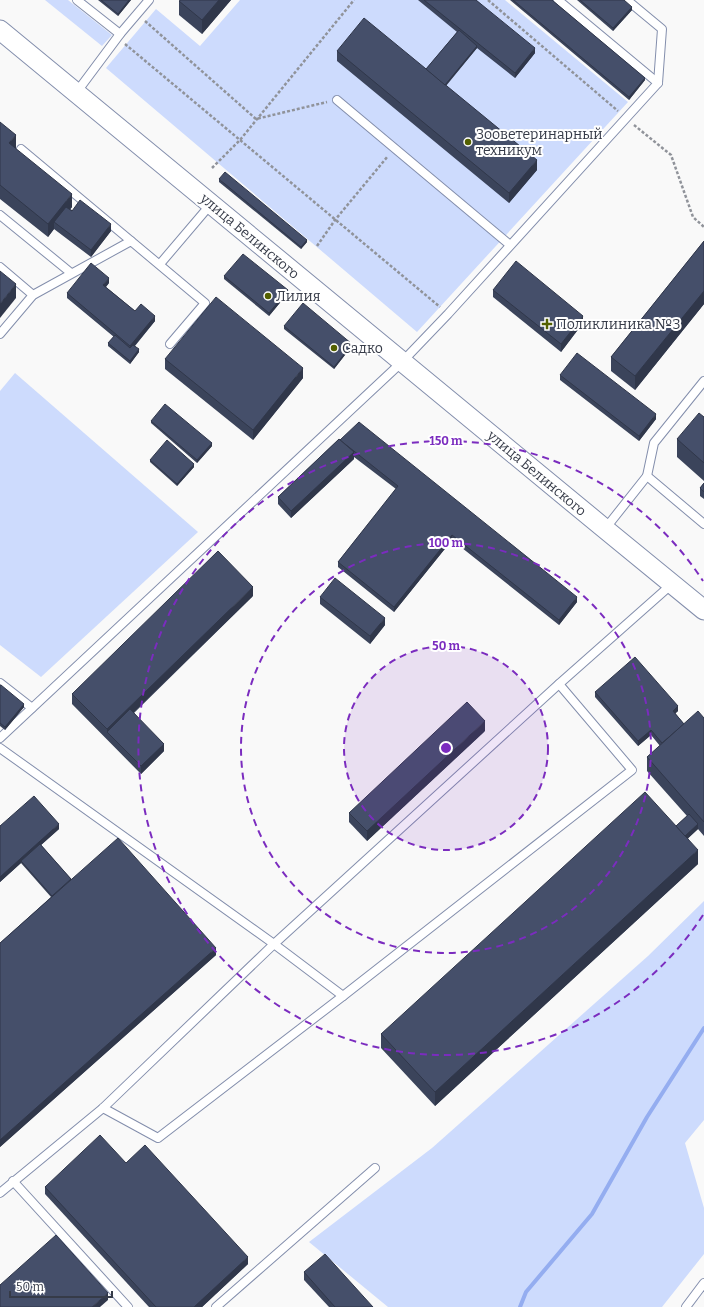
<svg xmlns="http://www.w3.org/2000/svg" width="704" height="1307" font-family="Bitter,serif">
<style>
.green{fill:#cddbfd}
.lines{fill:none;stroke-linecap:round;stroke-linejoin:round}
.stream{stroke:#94adf0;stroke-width:4}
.service-casing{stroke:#838eac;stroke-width:10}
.tertiary-casing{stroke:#838eac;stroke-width:21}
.path{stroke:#90939a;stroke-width:2.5;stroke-dasharray:3 2;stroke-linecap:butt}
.service{stroke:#fff;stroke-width:8}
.tertiary{stroke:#fff;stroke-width:19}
.wall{fill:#3b445b}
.shaded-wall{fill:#30374a}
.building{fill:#454f6a;stroke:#30374a}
.ring{fill:none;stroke:#7b2cbf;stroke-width:2;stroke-dasharray:7 5}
.poi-dot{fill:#536000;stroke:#fff;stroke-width:1.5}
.labels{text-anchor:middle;stroke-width:4;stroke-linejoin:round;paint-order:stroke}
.poi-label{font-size:14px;fill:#363b48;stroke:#fff;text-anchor:start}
.street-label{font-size:14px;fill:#363b48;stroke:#fff}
.centre{fill:#7b2cbf;stroke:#fff;stroke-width:2}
.ring-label{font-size:12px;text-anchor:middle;font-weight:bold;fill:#7b2cbf;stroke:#fff;stroke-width:4;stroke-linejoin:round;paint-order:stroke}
</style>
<rect width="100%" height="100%" fill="#f9f9f9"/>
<!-- green -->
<g class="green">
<path d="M45 0H68L112 35 102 46Z"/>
<path d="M240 0H505L628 102 417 332 106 68 156 9 200 46Z"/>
<path d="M15 373 198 532 41 677 0 645V391Z"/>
<path d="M704 901V1120L685 1143 704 1208V1254L662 1307H388L309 1242 432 1148 648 956Z"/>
</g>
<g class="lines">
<!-- stream -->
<path class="stream" d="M520 1307 526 1292 592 1214 647 1117 704 1028"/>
<defs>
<g id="service">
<path d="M77 0 120 34"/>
<path d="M627 0 662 29 658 83"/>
<path d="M76 93 120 34 149 0"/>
<path d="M337 100 510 245"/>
<path d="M21 149 131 241"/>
<path d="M0 215 71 273"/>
<path d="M160 264 211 204"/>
<path d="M0 267 33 295"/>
<path d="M0 334 33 295 131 241 205 303 170 344"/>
<path d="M647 476 704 524"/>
<path d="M605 529 647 476 654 443 704 381"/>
<path d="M0 683 32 708"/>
<path d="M0 738 402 362 448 314 658 83 558 0"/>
<path d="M0 748 274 944 343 996 632 770 559 684"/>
<path d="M103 1108 158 1138 343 996"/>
<path d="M13 1181 128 1307"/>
<path d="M0 1193 103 1108 274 944 559 684 672 584"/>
<path d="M216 1307 375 1168"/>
<path d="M686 1307 704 1283"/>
</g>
<path id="tertiary" d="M0 30 605 529 704 610"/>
</defs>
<!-- service casing -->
<use href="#service" class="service-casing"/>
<!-- tertiary casing -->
<use href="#tertiary" class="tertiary-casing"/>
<!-- path -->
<g class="path">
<path d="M488 0 618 111"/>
<path d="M145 21 256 119 327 102"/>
<path d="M125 44 440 307"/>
<path d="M634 125 671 155 693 217 704 227"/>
<path d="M212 168 240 140 354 0"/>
<path d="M317 246 335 220 388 156"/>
</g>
<!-- service -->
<use href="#service" class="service"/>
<!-- tertiary -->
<use href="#tertiary" class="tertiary"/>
</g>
<!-- wall -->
<g class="wall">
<path d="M98 0H131L118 16Z"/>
<path d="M181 0H231L202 34 179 15V1Z"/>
<path d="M418 0H476L535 53 515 78 477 48 446 86 537 170 509 203 337 61V51L426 69 457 32Z"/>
<path d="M510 0H552L645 80 629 100Z"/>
<path d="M577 0H624L632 10 613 31Z"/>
<path d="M0 122 16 149 72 207 70 209 111 231 91 257 54 229 48 237 0 199Z"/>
<path d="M219 179 307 242 301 249 219 182Z"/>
<path d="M704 241V304L635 390 611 371V357Z"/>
<path d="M224 276 288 293 269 316 224 279Z"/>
<path d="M109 283 106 287 135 311 155 321 135 346 139 352 130 364 108 346V343L114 337 67 298V293Z"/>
<path d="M493 290 583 323 561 352 493 297Z"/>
<path d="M284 326 352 346 334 369 284 329Z"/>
<path d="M165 359 303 378 253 440 165 369Z"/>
<path d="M560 375 656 419 639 441 560 380Z"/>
<path d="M704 417V481L677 457V439Z"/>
<path d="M151 421 212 446 197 463 151 423Z"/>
<path d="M339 439 577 602 559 625 452 540 394 612 338 567V562L396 489 354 457V459L291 518 278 504V497Z"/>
<path d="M150 460 194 467 177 486 150 462Z"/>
<path d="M704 483V499L700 496V488Z"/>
<path d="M253 596 134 713 164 751 141 774 72 704V694Z"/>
<path d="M320 597 385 625 370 644 320 604Z"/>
<path d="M0 685 24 707 5 730 0 726Z"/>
<path d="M595 692 678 711 675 713 684 724 704 718V836L698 829 688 838 698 864 435 1106 381 1048V1034L676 826 687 816 647 771V757L660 746 651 735 638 746 595 697Z"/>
<path d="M485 731 367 841 349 822V813Z"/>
<path d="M0 826 59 829 41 845 71 879 216 955 0 1147V943L51 897 21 863 0 882Z"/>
<path d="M126 1163 248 1264 202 1307H149L45 1194V1187Z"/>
<path d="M304 1272 373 1307H329L304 1280Z"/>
</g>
<!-- shaded-wall -->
<g class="shaded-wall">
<path d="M129 0H131L118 16V14Z"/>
<path d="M219 0H231L202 34V20Z"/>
<path d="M632 7V10L613 31V28Z"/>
<path d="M477 46V48L441 91V89Z"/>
<path d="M535 48V53L515 78V73Z"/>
<path d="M645 78V80L629 100V97Z"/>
<path d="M16 135V148L9 157V143Z"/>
<path d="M537 160V170L509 203V193Z"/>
<path d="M72 194V207L58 225 54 222V229L48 237V224Z"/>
<path d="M111 224V231L91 257V250Z"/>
<path d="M307 240V242L301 249V247Z"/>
<path d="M109 278V283L103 290V285Z"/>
<path d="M16 284V298L0 318V304Z"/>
<path d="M288 290V293L269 316V313Z"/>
<path d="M704 291V304L635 390V376Z"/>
<path d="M155 316V321L130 351V346Z"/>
<path d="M583 316V323L561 352V344Z"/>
<path d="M352 344V346L334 369V367Z"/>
<path d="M139 349V352L130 364V361Z"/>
<path d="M303 368V378L253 440V430Z"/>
<path d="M656 414V419L639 441V436Z"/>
<path d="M212 443V446L197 463V460Z"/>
<path d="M354 452V459L291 518V511Z"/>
<path d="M194 464V467L177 486V484Z"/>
<path d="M452 535V540L394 612V607Z"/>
<path d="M253 587V596L110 735 107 732V729Z"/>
<path d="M577 597V602L559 625V620Z"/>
<path d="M385 618V625L370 644V636Z"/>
<path d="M24 704V707L5 730V727Z"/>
<path d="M678 706V711L673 716V711Z"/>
<path d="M485 721V731L367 841V831Z"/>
<path d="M651 730V735L638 746V741Z"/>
<path d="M164 744V751L141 774V766Z"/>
<path d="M59 824V829L22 862 21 861V863L0 882V877Z"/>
<path d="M698 824V829L681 845V840Z"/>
<path d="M698 850V864L435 1106V1092Z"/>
<path d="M216 948V955L0 1147V1140Z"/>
<path d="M248 1257V1264L202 1307H194Z"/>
<path d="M108 1293V1300L100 1307H92Z"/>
</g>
<!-- building -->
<g class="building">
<path d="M101 0H129L118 14Z"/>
<path d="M181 0H219L202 20 179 1Z"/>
<path d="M424 0H476L535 48 515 73Z"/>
<path d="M513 0H552L645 78 629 97Z"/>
<path d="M580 0H624L632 7 613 28Z"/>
<path d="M364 18 537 160 509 193 337 51Z"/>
<path d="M459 30 477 46 445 85 426 69Z"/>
<path d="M0 122 16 135 9 143 72 194 48 224 0 185Z"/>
<path d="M225 172 307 240 301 247 219 179Z"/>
<path d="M80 200 111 224 91 250 54 222 66 207 72 211Z"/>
<path d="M704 241V291L635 376 611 357Z"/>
<path d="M243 254 288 290 269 313 224 276Z"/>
<path d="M516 261 583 316 561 344 493 290Z"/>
<path d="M91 263 109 278 103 285 135 311 141 304 155 316 130 346 67 293Z"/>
<path d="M0 271 16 284 0 304Z"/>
<path d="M216 297 303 368 253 430 165 359Z"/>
<path d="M303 303 352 344 334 367 284 326Z"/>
<path d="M115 335 130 348 133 345 139 349 130 361 108 343Z"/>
<path d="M577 353 656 414 639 436 560 375Z"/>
<path d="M165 404 212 443 197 460 151 421Z"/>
<path d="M699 413 704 417V463L677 439Z"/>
<path d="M359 422 577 597 559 620 452 535 394 607 338 562 398 486 340 440Z"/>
<path d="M339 439 354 452 291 511 278 497Z"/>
<path d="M167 440 194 464 177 484 150 460Z"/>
<path d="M704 483V492L700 488Z"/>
<path d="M218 551 253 587 107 729 72 694Z"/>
<path d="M335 578 385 618 370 636 320 597Z"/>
<path d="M635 657 678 706 673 711 684 724 662 743 651 730 638 741 595 692Z"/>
<path d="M0 685H1L24 704 5 727 0 723Z"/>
<path d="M467 702 485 721 367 831 349 813Z"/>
<path d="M130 709 164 744 141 766 107 732Z"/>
<path d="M698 711 704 718V822L647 757Z"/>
<path d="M645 792 698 850 435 1092 381 1034Z"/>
<path d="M34 796 59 824 0 877V826Z"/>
<path d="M689 814 698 824 685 836 676 826Z"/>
<path d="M118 838 216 948 0 1140V943Z"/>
<path d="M40 844 71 879 52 896 21 861Z"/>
<path d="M100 1135 126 1163 145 1145 248 1257 194 1307H156L45 1187Z"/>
<path d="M56 1235 108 1293 92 1307H0V1285Z"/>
<path d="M325 1254 373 1307H335L304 1272Z"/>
</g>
<!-- distance rings -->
<circle cx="446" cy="748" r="102" fill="#7b2cbf" fill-opacity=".12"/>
<g class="ring">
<circle cx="446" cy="748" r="102"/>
<circle cx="446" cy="748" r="205"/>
<path d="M703 915A307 307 0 1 1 703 581"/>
</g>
<!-- markers -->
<g class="poi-dot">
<circle cx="468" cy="142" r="4"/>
<circle cx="268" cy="296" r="4"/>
<path d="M545 318h4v4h4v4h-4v4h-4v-4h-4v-4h4z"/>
<circle cx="334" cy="348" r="4"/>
</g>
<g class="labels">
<!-- poi labels -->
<g class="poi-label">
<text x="476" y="139">Зооветеринарный<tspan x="476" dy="16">техникум</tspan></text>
<text x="276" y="301">Лилия</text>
<text x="556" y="329">Поликлиника №3</text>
<text x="342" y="353">Садко</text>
</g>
<!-- street labels -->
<g class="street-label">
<text transform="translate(250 236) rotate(40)" y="5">улица Белинского</text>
<text transform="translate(537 473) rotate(40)" y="5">улица Белинского</text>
</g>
</g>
<circle cx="446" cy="748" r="6" class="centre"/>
<g class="ring-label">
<text x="446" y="445">150 m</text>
<text x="446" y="547">100 m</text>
<text x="446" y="650">50 m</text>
</g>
<!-- scale -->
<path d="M10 1291v6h102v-6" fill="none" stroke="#363b48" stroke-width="2"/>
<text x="16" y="1291" font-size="12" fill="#363b48" stroke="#ffffff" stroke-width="3" paint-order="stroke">50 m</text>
</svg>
